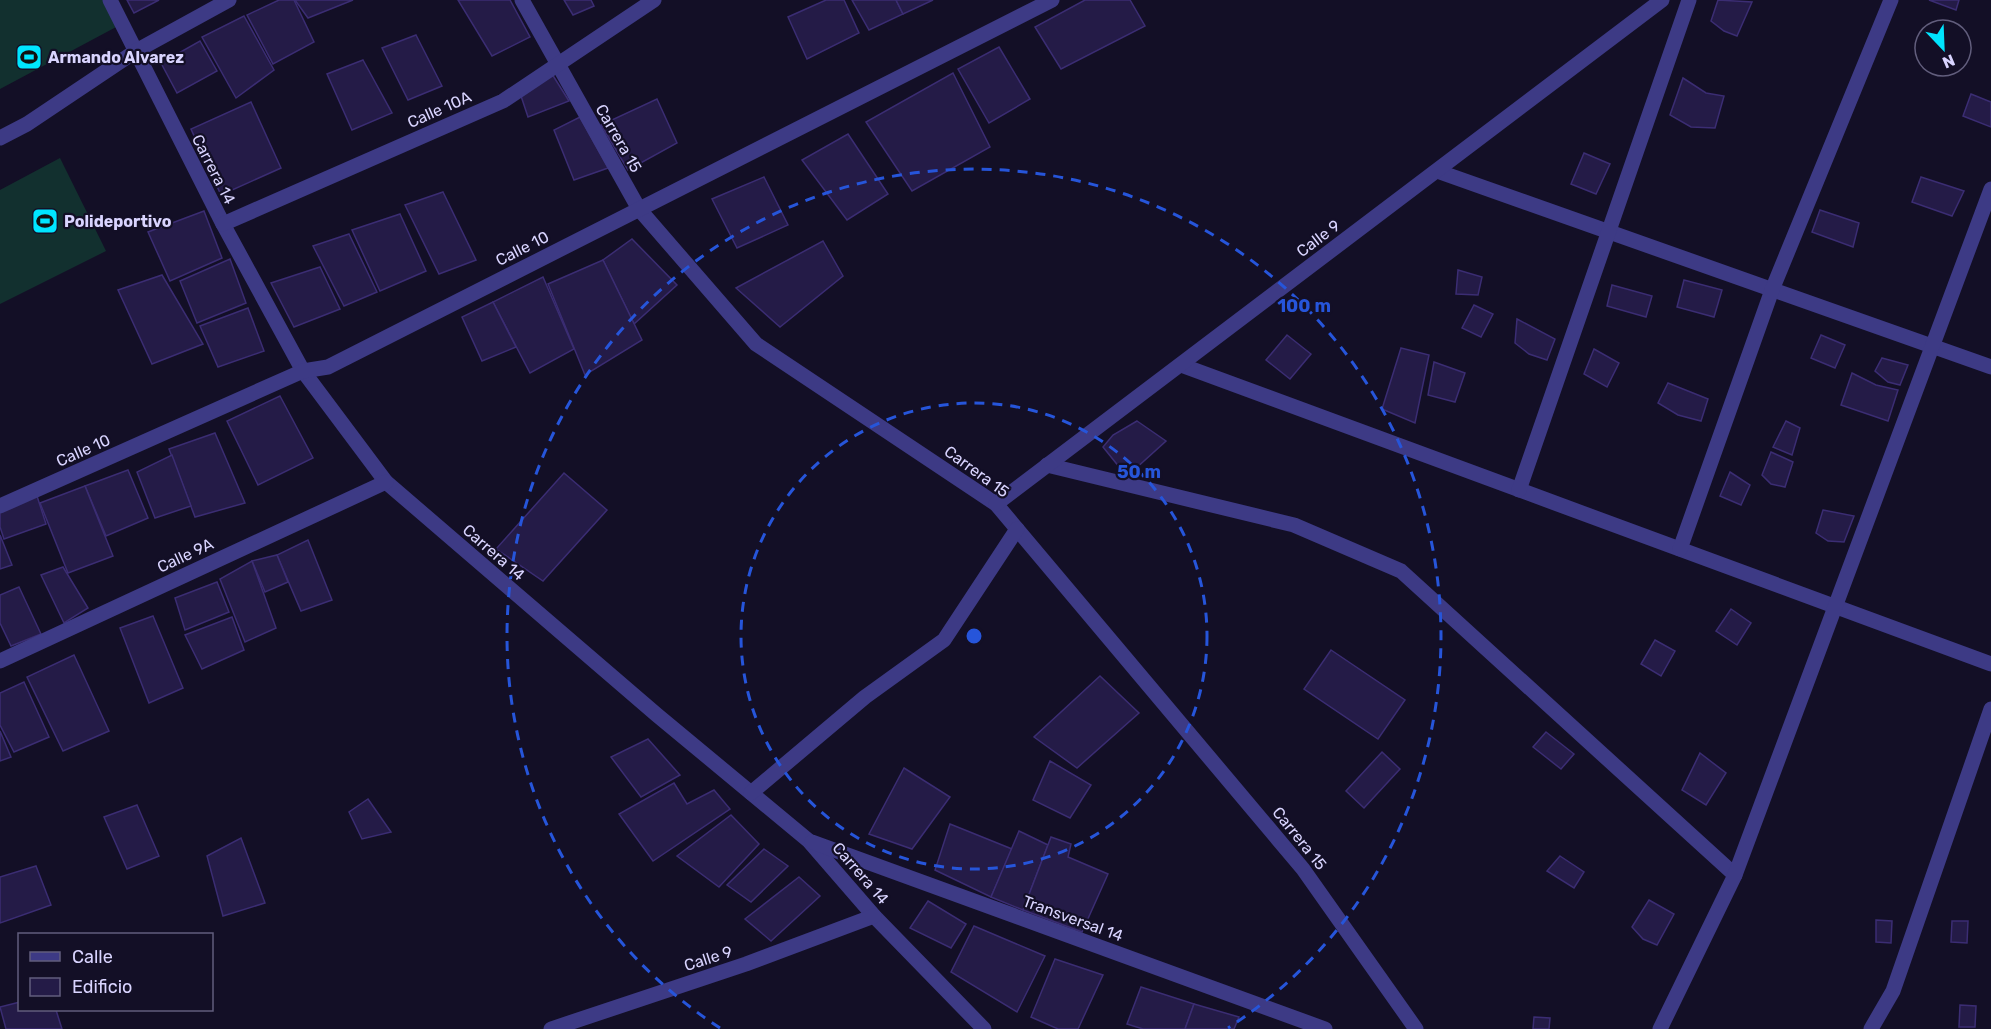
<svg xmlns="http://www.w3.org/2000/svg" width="1991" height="1029" font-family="Rubik,sans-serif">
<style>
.pitch{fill:#12302f}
.building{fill:#241b47;stroke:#3b2d73;stroke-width:1.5}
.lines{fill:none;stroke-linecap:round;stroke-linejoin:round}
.minor{stroke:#3d3a85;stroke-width:15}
.ring{fill:none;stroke:#2655da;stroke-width:3;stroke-dasharray:10 8}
.labels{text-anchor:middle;stroke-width:4.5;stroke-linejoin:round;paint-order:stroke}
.poi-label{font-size:16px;font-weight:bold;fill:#d9d4ff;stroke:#130f26;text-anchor:start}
.street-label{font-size:16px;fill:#d9d4ff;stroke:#130f26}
.centre{fill:#2655da;stroke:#130f26;stroke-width:3}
.ring-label{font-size:18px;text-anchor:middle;font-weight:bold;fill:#2655da;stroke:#130f26;stroke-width:4.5;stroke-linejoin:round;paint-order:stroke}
</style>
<rect width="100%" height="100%" fill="#130f26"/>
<!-- pitch -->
<g class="pitch">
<path d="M0 0H106L118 26 0 89Z"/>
<path d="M60 158 106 251 0 304V190Z"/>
</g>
<!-- building -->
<g class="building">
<path d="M127 0H159L134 13Z"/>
<path d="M279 0H294L314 42 273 64 247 15Z"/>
<path d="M295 0H353L308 18Z"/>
<path d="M458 0H510L530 37 492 56Z"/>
<path d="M564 0H591L594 6 573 15Z"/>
<path d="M826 0H844L859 33 807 59 788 17Z"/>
<path d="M852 0H896L903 14 869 30Z"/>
<path d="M896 0H933L903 14Z"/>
<path d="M1085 0H1130L1145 26 1061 69 1035 27Z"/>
<path d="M1718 0 1752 2 1737 36 1724 31 1711 21Z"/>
<path d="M1929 0H1959L1956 10Z"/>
<path d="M244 16 274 70 236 98 202 37Z"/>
<path d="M1938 21 1957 27 1956 30H1935Z"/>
<path d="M416 35 442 86 408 100 382 48Z"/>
<path d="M200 41 217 71 177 93 161 63Z"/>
<path d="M999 47 1030 99 989 123 958 69Z"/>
<path d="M363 60 392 113 352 130 327 74Z"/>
<path d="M953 73 990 147 912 191 866 122Z"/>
<path d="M552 74 569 101 528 117 521 96Z"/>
<path d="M1683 78 1706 93 1724 96 1715 128 1691 127 1670 115Z"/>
<path d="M1971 94 1991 102V127L1963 116Z"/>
<path d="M657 99 677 143 628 170 601 125Z"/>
<path d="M251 102 281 168 221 195 191 129Z"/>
<path d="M580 117 608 168 574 180 554 130Z"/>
<path d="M848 134 888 194 847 220 802 160Z"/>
<path d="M1584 153 1610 164 1596 194 1571 184Z"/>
<path d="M764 177 788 225 737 248 712 199Z"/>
<path d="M1921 177 1964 191 1952 216 1912 202Z"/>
<path d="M443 192 476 260 439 274 405 205Z"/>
<path d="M1820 210 1859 223 1853 247 1812 232Z"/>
<path d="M204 211 222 258 170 281 148 232Z"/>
<path d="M400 214 426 271 380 291 352 230Z"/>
<path d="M349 234 377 292 344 306 313 246Z"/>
<path d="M632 239 677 285 634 324 603 260Z"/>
<path d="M823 241 843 276 780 327 736 288Z"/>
<path d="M230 259 246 303 197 323 180 281Z"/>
<path d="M603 260 642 340 585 375 548 284Z"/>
<path d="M320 267 340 309 294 327 271 283Z"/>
<path d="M1458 270 1482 277 1478 295 1456 294Z"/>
<path d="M162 275 203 344 152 364 118 290Z"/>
<path d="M543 277 574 349 530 373 493 302Z"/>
<path d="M1684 280 1722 290 1714 317 1677 307Z"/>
<path d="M1612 285 1652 296 1646 317 1607 306Z"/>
<path d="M493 302 516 347 482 361 462 317Z"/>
<path d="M1474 305 1493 314 1481 337 1462 328Z"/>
<path d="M248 308 264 351 218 367 200 326Z"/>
<path d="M1517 319 1555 339 1547 360 1529 354 1515 343Z"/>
<path d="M1287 335 1311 354 1290 379 1266 360Z"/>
<path d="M1821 335 1845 345 1835 368 1811 358Z"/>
<path d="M1401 348 1429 355 1415 423 1382 409Z"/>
<path d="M1594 349 1619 363 1607 387 1584 374Z"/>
<path d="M1882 358 1908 365 1900 385 1888 382 1875 371Z"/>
<path d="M1434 362 1465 373 1455 402 1428 395Z"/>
<path d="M1852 373 1876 385 1898 390 1888 421 1841 405Z"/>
<path d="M1668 383 1708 399 1701 421 1678 415 1658 403Z"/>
<path d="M280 396 313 458 258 485 227 421Z"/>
<path d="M1137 421 1166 441 1134 470 1120 468 1103 447 1113 435Z"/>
<path d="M1786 421 1800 428 1792 455 1773 447Z"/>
<path d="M215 433 245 503 195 517 169 449Z"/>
<path d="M1771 452 1793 462 1785 487 1771 484 1762 475Z"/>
<path d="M172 455 191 506 155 518 137 472Z"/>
<path d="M128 470 148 518 106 536 85 486Z"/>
<path d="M1730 472 1750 485 1741 505 1720 496Z"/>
<path d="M564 473 607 510 543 581 496 549Z"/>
<path d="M85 486 113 556 68 573 40 503Z"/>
<path d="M37 496 46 524 4 539 0 527V510Z"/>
<path d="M1823 510 1854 516 1844 542 1828 541 1816 533Z"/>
<path d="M0 535 12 565 0 569Z"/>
<path d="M308 540 332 600 301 611 277 555Z"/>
<path d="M277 555 288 582 265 592 252 561Z"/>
<path d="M252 561 276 628 245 642 220 579Z"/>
<path d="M63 567 88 608 64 623 41 575Z"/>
<path d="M217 582 229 612 185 630 175 598Z"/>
<path d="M19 587 41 634 11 646 0 623V595Z"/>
<path d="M1731 609 1751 623 1737 645 1716 631Z"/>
<path d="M153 616 183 688 149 703 120 628Z"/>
<path d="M232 617 244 650 202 669 185 635Z"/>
<path d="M1655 640 1675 651 1661 676 1641 664Z"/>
<path d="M1331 650 1405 700 1378 739 1304 689Z"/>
<path d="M74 655 109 731 63 751 27 677Z"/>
<path d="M1100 676 1139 713 1077 768 1034 737Z"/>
<path d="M24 682 49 737 14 752 0 725V693Z"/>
<path d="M0 731 11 757 0 761Z"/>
<path d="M1546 732 1574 754 1561 769 1533 747Z"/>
<path d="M648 739 680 775 641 797 611 757Z"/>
<path d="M1382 752 1400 769 1364 808 1346 791Z"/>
<path d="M1700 753 1726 773 1706 805 1682 790Z"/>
<path d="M1050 761 1091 785 1070 818 1033 800Z"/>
<path d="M904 768 950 797 912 849 869 834Z"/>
<path d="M674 783 687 804 714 790 730 809 653 861 619 814Z"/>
<path d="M368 799 391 832 362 839 349 812Z"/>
<path d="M137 805 159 856 127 869 104 817Z"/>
<path d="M731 815 759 844 719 887 677 856Z"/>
<path d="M950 824 1012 849 991 897 935 870Z"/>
<path d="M1019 831 1048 845 1023 910 991 897Z"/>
<path d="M1051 837 1071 844 1068 857 1108 874 1082 932 1023 910Z"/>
<path d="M241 838 265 903 223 916 207 856Z"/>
<path d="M764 849 788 866 751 902 727 885Z"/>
<path d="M1560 856 1584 872 1574 888 1547 871Z"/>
<path d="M36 866 51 905 0 923V877Z"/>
<path d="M799 877 820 896 771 941 745 919Z"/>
<path d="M1649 900 1674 914 1657 945 1643 939 1632 927Z"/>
<path d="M928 901 966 924 951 948 910 928Z"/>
<path d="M1876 920 1892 921 1891 943 1876 942Z"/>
<path d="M1952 921H1968L1967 943 1951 942Z"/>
<path d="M974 926 1045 956 1017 1012 951 972Z"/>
<path d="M1055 959 1103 975 1078 1029H1058L1031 1017Z"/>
<path d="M1141 987 1194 1004 1185 1029H1143L1127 1024Z"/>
<path d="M20 1002V1010H56L62 1029H6L0 1007Z"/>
<path d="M1194 1004 1239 1017 1234 1029H1185Z"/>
<path d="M1960 1005 1976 1006 1975 1027H1959Z"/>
<path d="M1534 1017 1550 1018 1549 1029H1533Z"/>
</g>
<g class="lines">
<!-- minor -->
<g class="minor">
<path d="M110 0 223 224 303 371 386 482 657 715 809 841 874 916 984 1029"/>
<path d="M522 0 639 209 756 344 996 504 1303 869 1416 1029"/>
<path d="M0 138 27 124 136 51 229 0"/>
<path d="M1437 171 1991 367"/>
<path d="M223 224 503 101 654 0"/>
<path d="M1181 365 1991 664"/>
<path d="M1047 465 1294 525 1401 571 1735 875"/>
<path d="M1519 490 1689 0"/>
<path d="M996 504 1662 0"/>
<path d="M0 506 303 371 328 367 1052 0"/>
<path d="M1680 549 1772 290 1891 0"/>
<path d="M0 661 386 482"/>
<path d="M751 793 865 697 944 640 1017 529"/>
<path d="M812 842 1325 1029"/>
<path d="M551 1029 746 964 874 916"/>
<path d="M1660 1029 1735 875 1991 189"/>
<path d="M1871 1029 1893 991 1991 709"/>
</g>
</g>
<!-- distance rings -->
<g class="ring">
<circle cx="974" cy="636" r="233"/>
<path d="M720 1028A467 467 0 1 1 1228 1028"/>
</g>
<!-- icons -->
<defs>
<symbol id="stadium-square" viewBox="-11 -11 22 22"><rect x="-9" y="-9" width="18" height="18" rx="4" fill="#00e5ff" stroke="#130f26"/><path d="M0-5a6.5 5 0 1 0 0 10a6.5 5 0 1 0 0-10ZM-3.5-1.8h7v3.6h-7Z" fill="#111"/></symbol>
</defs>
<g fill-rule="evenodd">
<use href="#stadium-square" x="14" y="42" width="30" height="30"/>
<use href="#stadium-square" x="30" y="206" width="30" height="30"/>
</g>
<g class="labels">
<!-- poi labels -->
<g class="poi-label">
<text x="48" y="63">Armando Alvarez</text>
<text x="64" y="227">Polideportivo</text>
</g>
<!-- street labels -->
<g class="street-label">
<text transform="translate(439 109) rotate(-24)" y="6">Calle 10A</text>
<text transform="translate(619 138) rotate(60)" y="6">Carrera 15</text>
<text transform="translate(214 169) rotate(63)" y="6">Carrera 14</text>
<text transform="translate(1318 238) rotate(-37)" y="6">Calle 9</text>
<text transform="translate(522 248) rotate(-27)" y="6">Calle 10</text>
<text transform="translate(83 450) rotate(-24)" y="6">Calle 10</text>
<text transform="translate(977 471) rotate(36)" y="6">Carrera 15</text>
<text transform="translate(494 552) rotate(41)" y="6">Carrera 14</text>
<text transform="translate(185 555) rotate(-25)" y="6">Calle 9A</text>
<text transform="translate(1300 838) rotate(51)" y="6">Carrera 15</text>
<text transform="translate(861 873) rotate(49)" y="6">Carrera 14</text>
<text transform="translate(1073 918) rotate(20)" y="6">Transversal 14</text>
<text transform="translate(708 958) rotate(-18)" y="6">Calle 9</text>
</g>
</g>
<circle cx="974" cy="636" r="9" class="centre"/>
<g class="ring-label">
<text x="1304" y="312">100 m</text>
<text x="1139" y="478">50 m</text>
</g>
<!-- legend -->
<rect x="18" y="933" width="195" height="78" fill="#130f26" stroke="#625e7d" stroke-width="1.5"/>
<rect x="30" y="952" width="30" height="9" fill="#3d3a85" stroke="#625e7d" stroke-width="1.5"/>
<text x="72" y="963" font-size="18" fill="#d9d4ff">Calle</text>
<rect x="30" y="978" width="30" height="18" fill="#241b47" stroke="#625e7d" stroke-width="1.5"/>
<text x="72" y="993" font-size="18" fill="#d9d4ff">Edificio</text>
<!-- north arrow -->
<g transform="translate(1943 48) rotate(157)"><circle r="28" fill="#130f26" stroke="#625e7d" stroke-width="1.5"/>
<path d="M0-4.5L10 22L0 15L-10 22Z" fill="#00e5ff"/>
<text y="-9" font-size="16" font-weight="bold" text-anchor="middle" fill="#d9d4ff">N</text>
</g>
</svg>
